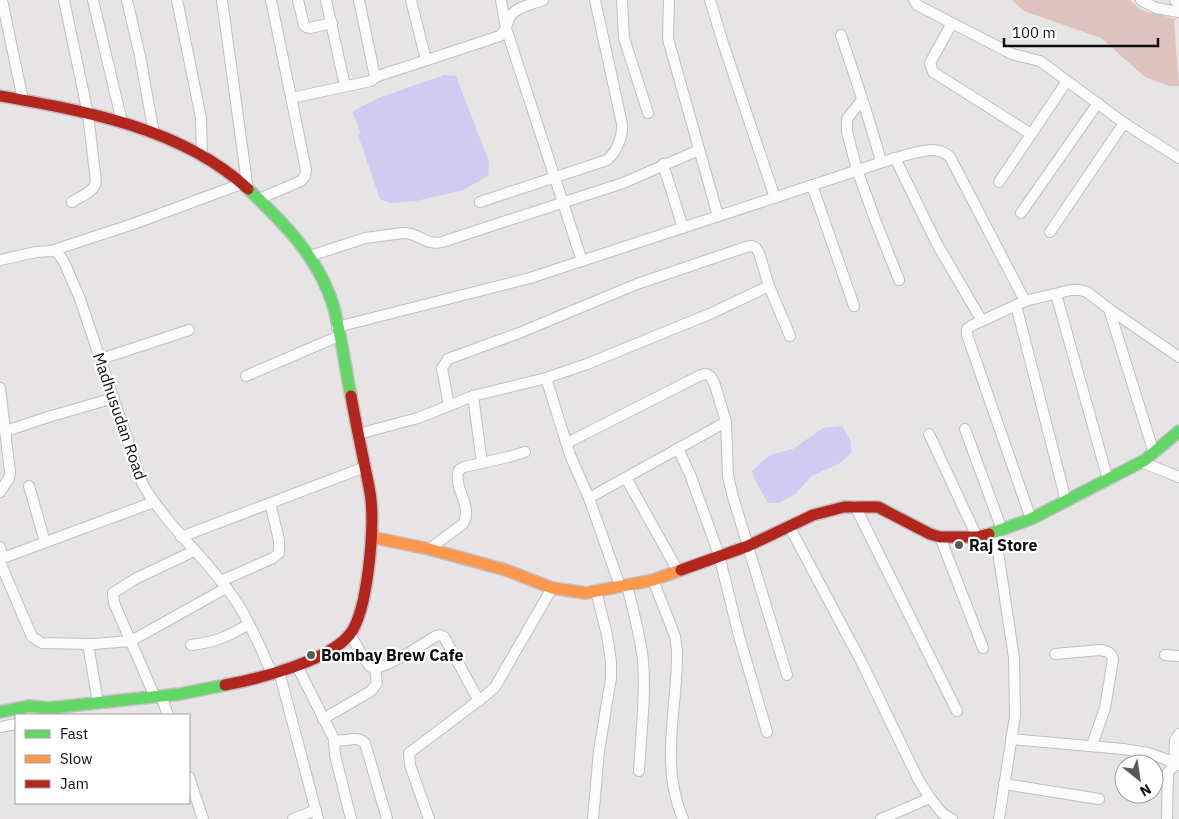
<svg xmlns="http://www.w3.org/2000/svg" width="1179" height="819" font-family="'IBM Plex Sans',sans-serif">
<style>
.green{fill:#dec2bc}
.water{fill:#d1caf1}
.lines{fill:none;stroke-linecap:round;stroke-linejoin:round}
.street-casing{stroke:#c1bfc0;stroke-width:12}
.fast-casing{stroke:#c1bfc0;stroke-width:14}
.slow-casing{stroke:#c1bfc0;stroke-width:14}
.jam-casing{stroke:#c1bfc0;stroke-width:14}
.street{stroke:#fbfbfb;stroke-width:10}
.fast{stroke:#63d668;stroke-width:11}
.slow{stroke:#ff974d;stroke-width:11}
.jam{stroke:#b3261e;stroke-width:11}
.poi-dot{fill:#5b595a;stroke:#fff;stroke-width:2}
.labels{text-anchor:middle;stroke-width:4.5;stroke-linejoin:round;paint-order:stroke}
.street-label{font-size:16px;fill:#0f0e0f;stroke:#fff}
.poi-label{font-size:16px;font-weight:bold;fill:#0f0e0f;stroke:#fff;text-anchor:start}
</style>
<rect width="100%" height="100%" fill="#e7e4e6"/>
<!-- green -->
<path class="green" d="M1012 0H1130L1141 10 1176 19 1174 22 1179 86H1169L1145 77 1101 38 1024 11Z"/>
<!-- water -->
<g class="water">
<path d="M444 75 456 76 489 162 488 176 463 190 416 201 390 203 380 199 358 135 360 133 357 122 352 113 355 110 381 97Z"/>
<path d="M842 426 851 442V453L840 463 812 476 795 494 779 503H768L755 480 752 471 770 455 793 449 823 428Z"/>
</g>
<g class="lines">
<defs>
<g id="street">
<path d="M2 0 23 100"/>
<path d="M64 0 88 114 96 182C94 192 81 196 72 202"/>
<path d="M93 0 122 122"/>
<path d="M127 0 140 56 154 134"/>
<path d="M177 0 201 118 202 155"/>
<path d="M222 0 248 190"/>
<path d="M298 0 304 25 306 27 310 28 332 23"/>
<path d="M326 0 345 86"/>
<path d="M411 0 426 60"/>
<path d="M501 0 506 28 582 261"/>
<path d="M622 0 624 38 648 113"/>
<path d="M669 0 668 39 718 216"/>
<path d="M710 0 723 43 775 198"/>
<path d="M914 0 917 5 1012 54 1040 61 1124 123 1179 158"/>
<path d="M1141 0 1156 8 1179 12"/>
<path d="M1175 0 1179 5"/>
<path d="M952 23 930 63 933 72 1031 134"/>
<path d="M841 35C855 78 870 119 881 162"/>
<path d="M375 77 500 36C507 30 506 24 510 17 515 7 533 4 543 0"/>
<path d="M291 98 371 81 375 77 359 0"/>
<path d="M862 100 847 119V132L857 170 876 222 899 280"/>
<path d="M895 158 937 244 982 321"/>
<path d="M663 164 683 228"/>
<path d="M999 182 1067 81"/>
<path d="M812 185 854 306"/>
<path d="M259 199 301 181 305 176 306 170 271 0"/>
<path d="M480 202 607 160C617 152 623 136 622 124L595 0"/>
<path d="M1021 213 1098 103"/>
<path d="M1050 232 1124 123"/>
<path d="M51 251 57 252 64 262 80 299 142 483C167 527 208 559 236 601 251 624 261 649 272 674"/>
<path d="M310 256 365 238 403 233C418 232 425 246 442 242L623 183 699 150"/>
<path d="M0 260 36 252 51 251 133 224 241 184"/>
<path d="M1056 294 1108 480"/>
<path d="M1016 305 1066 501"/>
<path d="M1109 309 1154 453"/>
<path d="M337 327 530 278 895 158C913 154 935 143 950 157L1025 301"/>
<path d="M101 359 189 330"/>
<path d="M246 376 339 336"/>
<path d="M546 378 570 455 589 498 620 586"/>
<path d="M0 388 10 472 9 478 0 492"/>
<path d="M473 396 482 463"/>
<path d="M449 406 442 368 448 359 519 333 637 284 746 247 752 246 756 248 759 253 769 286 790 336"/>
<path d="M965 429 1002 530"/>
<path d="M6 431 48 417 114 398"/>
<path d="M358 434 418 418 473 396 546 378 587 364 712 313 769 286"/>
<path d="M929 434 977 537"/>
<path d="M567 443 701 375 706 374 711 377 715 385 726 422 728 476 733 497 787 675"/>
<path d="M678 448 691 477 719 555 739 636 767 732"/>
<path d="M1141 462 1179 477"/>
<path d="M626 478 678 571"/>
<path d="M29 486 45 542"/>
<path d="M589 498 726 422"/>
<path d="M855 506 957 711"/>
<path d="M1031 519 967 335V329L973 325 1025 301 1071 290H1079L1087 292 1109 309 1179 357"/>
<path d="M789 526 862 663 918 779 930 798 942 813 952 819"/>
<path d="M995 532 1014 658 1015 716 999 819"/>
<path d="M181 537 365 467"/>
<path d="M940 537 983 648"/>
<path d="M0 547 2 558"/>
<path d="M429 549 463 524C474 506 452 488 459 470L464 467 508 457 525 452"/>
<path d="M0 559 154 502"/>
<path d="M0 562 32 637 42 643 93 644 131 641 226 588"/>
<path d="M653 580 675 636 677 650C678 708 659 763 683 819"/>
<path d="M221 581 273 558 279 553V540L270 503"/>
<path d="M627 585C633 610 640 635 643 660 646 696 641 734 639 771"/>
<path d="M350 634C355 641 364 662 371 667 380 673 426 642 436 636L440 635 444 637 479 701"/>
<path d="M88 644 98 703"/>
<path d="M191 645C216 642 227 637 249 624"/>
<path d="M1055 654 1100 650C1107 651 1111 652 1113 659L1105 708 1092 745"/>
<path d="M1165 655 1179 656"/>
<path d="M297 666 334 739C345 744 355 734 365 743L387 819"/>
<path d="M279 671 318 819"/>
<path d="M161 696 168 715"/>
<path d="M155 697 114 603 113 593 135 579 194 551"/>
<path d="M323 719 371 691 377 683 375 668"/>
<path d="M0 727 16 724"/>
<path d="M334 739 335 755 351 819"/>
<path d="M1011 739 1123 749 1148 753 1179 764"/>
<path d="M1174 762 1175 740 1179 734"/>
<path d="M189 777 203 819"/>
<path d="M1004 784 1099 799"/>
<path d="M293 819 316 810"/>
<path d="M429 819 410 765 409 753 486 695 495 687 552 588"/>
<path d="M593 819 599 751 611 678V661L607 635 596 591"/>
<path d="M881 819 930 798"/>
<path d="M1167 819 1168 772 1173 767 1179 764"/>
</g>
<g id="fast">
<path d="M248 189C283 222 319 258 333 305 341 333 345 367 351 396"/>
<path d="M989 534 1031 519 1145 460 1179 431"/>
<path d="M0 712 29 706 49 708 180 694 225 685"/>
</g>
<path id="slow" d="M371 537 429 549 506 570 552 588 586 593 653 580 681 570"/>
<g id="jam">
<path d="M0 96C85 111 182 128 248 189"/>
<path d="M681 570 748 546 813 515 844 507H878L930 534 940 537H977L989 534"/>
<path d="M225 685C258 679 329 661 350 634 368 611 374 530 371 500 370 489 367 478 365 467 360 443 355 419 351 396"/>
</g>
</defs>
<!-- street casing -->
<use href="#street" class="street-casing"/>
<!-- fast casing -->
<use href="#fast" class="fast-casing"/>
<!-- slow casing -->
<use href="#slow" class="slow-casing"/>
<!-- jam casing -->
<use href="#jam" class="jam-casing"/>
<!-- street -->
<use href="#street" class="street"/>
<!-- fast -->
<use href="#fast" class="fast"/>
<!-- slow -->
<use href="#slow" class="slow"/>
<!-- jam -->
<use href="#jam" class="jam"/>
</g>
<!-- markers -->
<g class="poi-dot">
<circle cx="959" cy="545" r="5"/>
<circle cx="311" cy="655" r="5"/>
</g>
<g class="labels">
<!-- street labels -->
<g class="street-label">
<text transform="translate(120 416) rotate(71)" y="6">Madhusudan Road</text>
</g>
<!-- poi labels -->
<g class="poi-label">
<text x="969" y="551">Raj Store</text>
<text x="321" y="661">Bombay Brew Cafe</text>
</g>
</g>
<!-- legend -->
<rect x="15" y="714" width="175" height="90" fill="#ffffff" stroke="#9f9f9f"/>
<rect x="25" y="730" width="25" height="8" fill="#63d668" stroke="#9f9f9f"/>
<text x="60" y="739" font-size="15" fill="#0f0e0f">Fast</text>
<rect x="25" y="755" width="25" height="8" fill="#ff974d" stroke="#9f9f9f"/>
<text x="60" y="764" font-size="15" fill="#0f0e0f">Slow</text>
<rect x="25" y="780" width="25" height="8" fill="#b3261e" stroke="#9f9f9f"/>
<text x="60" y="789" font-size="15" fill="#0f0e0f">Jam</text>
<!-- north arrow -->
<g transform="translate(1139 779) rotate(150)"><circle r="24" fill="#ffffff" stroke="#9f9f9f"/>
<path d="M0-4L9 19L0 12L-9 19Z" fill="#5b595a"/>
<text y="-8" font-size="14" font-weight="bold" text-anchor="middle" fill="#0f0e0f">N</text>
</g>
<!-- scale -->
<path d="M1004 38v8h154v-8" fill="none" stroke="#0f0e0f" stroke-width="2.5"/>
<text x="1012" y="38" font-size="15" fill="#0f0e0f" stroke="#ffffff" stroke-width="4" paint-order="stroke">100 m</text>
</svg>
